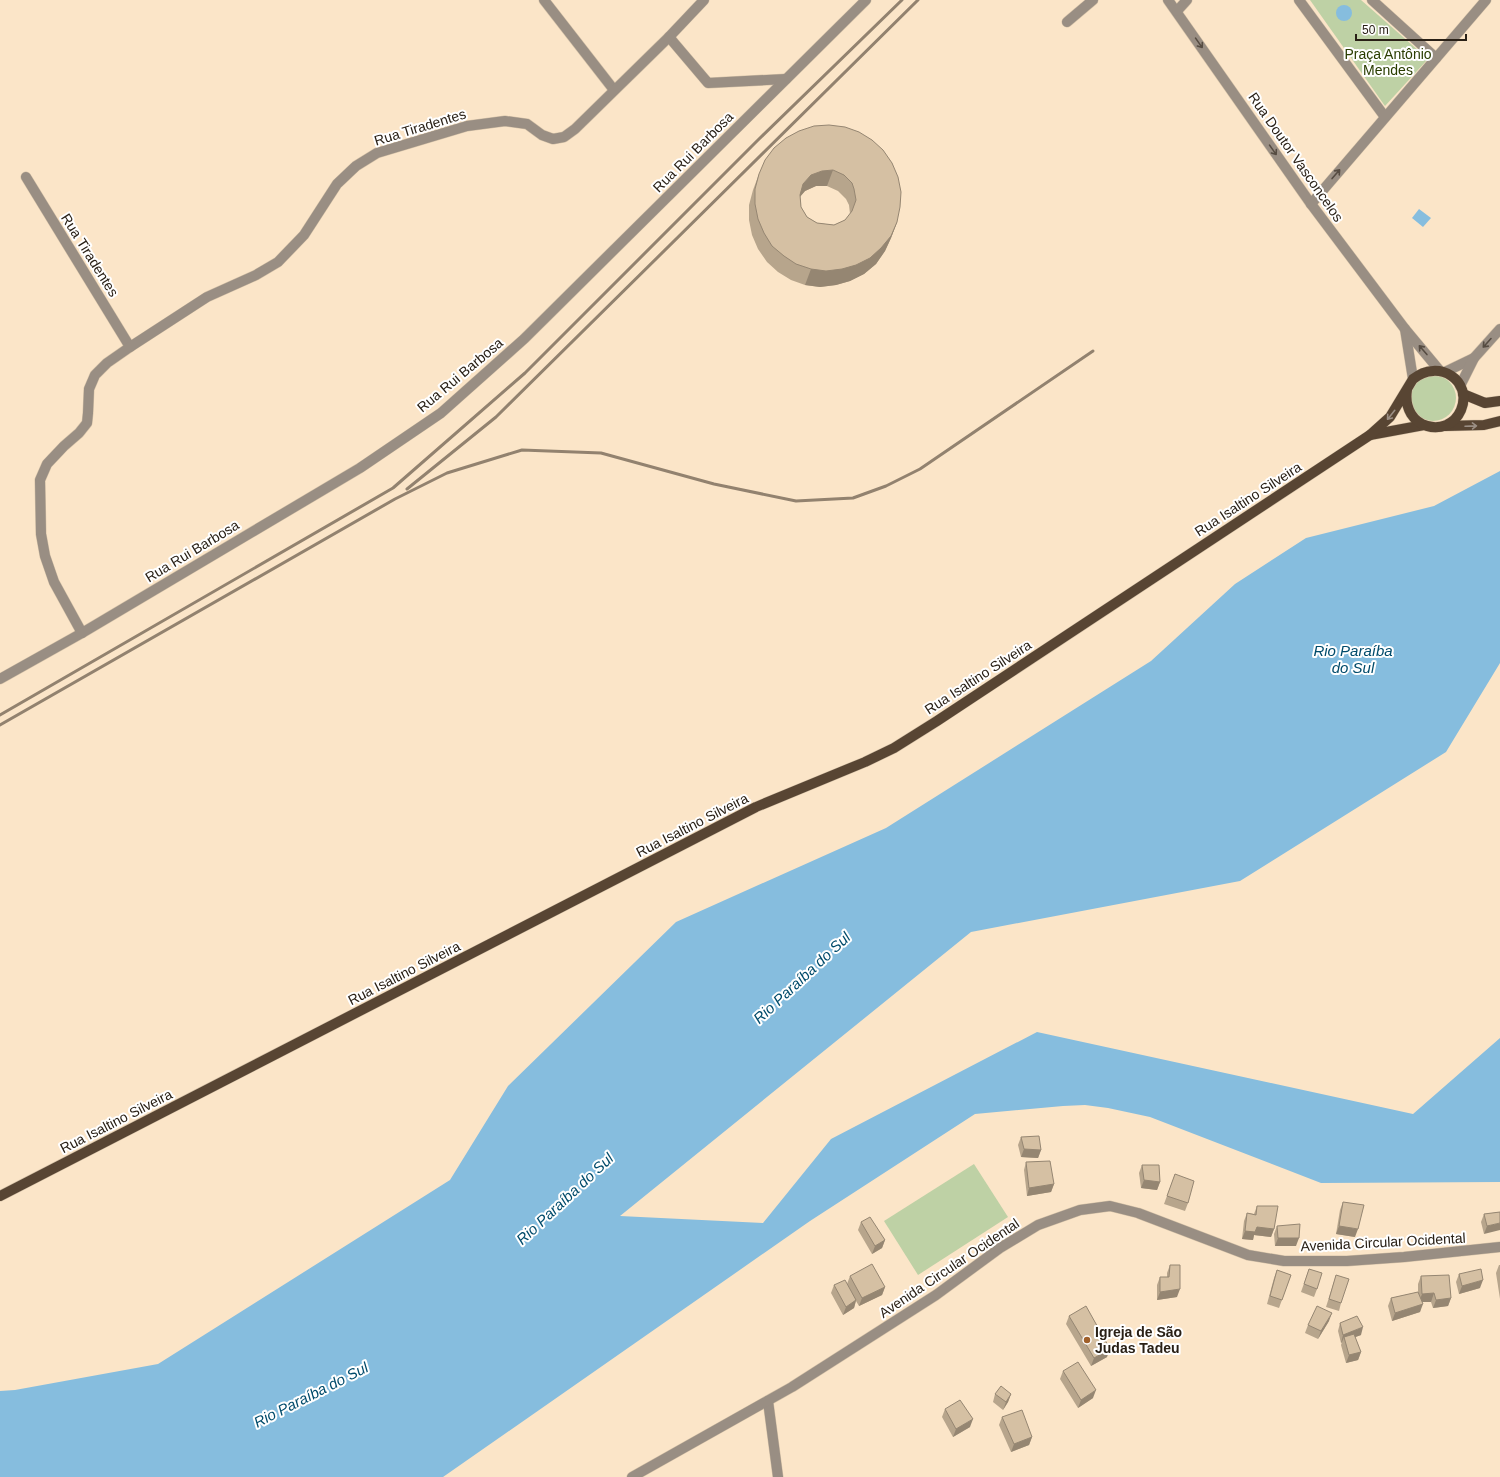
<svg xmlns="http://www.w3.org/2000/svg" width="1500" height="1477" font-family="Arial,sans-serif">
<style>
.green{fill:#bed1a5}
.water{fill:#86bdde}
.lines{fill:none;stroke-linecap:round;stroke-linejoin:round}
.minor-casing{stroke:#d5c2a8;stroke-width:11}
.major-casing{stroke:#d5c2a8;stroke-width:11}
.minor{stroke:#998e83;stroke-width:10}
.major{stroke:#584533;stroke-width:10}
.rail{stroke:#92826f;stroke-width:3}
.wall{fill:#b7a58c;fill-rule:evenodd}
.shaded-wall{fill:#958672}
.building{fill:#d5c0a3;stroke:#958672;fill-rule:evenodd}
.oneway{stroke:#564c42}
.oneway2{stroke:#9b8f85}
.poi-dot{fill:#a0602a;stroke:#fff;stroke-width:1.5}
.labels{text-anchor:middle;stroke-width:4;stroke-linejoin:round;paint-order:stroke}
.park-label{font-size:14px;fill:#2a3d01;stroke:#fff}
.street-label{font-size:14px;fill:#292016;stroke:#fff}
.poi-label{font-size:14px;font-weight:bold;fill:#292016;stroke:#fff;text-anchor:start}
.water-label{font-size:15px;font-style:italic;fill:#004b6b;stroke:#fff}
</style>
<rect width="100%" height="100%" fill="#fbe5c8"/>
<!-- green -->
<g class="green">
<path d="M1310 0H1361L1428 59 1385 106Z"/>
<circle cx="1433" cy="398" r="23"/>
<path d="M974 1164 1008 1217 918 1275 884 1221Z"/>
</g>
<!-- water -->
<g class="water">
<circle cx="1344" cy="13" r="8"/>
<path d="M1419 209 1431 218 1423 227 1412 218Z"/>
<path d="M1500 471V663L1446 752 1240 881 971 932 620 1216 763 1223 831 1139 1037 1032 1413 1114 1500 1038V1182L1321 1183 1150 1117 1108 1108 1085 1105 1063 1106 975 1114 810 1221 443 1477H0V1391L15 1390 158 1364 450 1180 508 1086 676 922 886 828 1151 661 1235 584 1306 538 1434 506Z"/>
</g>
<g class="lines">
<defs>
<g id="minor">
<path d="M544 0 614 90"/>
<path d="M1168 0 1311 204 1405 329 1440 371"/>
<path d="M1299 0 1385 117"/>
<path d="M1372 0 1436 58"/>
<path d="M1177 11 1187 0"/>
<path d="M1067 22 1093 0"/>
<path d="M669 37 708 83 786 79"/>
<path d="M26 177 130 347"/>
<path d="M1311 204 1486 0"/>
<path d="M1405 329 1413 379"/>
<path d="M1445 372 1474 358"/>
<path d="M1460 386 1474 358 1500 329"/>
<path d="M82 633 54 582 45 556 41 534 40 480 47 464 64 446 79 433 87 423 88 413 89 389 95 375 107 363 130 347 207 297 256 275 278 262 304 235 337 184 356 166 377 153 467 126 505 121 527 124 542 135 553 139 564 137 575 129 669 37 704 0"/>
<path d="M0 679 82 633 360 468 441 413 524 339 866 0"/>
<path d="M768 1401 778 1477"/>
<path d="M632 1477 792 1387 936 1295 1000 1248 1038 1225 1080 1210 1110 1206 1138 1213 1248 1255 1284 1261H1347L1404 1257 1500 1247"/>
</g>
<g id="major">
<path d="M1463 394 1485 403 1500 401"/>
<path d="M1445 426 1484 425 1500 421"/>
<path d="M1370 435 1424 425"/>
<path d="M0 1196 756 807 865 762 894 748 937 721 1370 435 1390 417 1413 379C1439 358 1473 381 1461 410 1448 440 1401 429 1407 390"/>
</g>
</defs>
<!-- minor casing -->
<use href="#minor" class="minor-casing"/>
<!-- major casing -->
<use href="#major" class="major-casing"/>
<!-- minor -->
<use href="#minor" class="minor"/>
<!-- major -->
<use href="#major" class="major"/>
<!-- rail -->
<g class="rail">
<path d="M407 489 496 417 918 0"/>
<path d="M0 715 393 488 525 373 758 140 902 0"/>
<path d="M0 725 395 499 447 473 522 450 601 453 714 484 796 501 853 498 886 486 920 469 1093 351"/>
</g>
</g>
<!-- wall -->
<g class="wall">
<path d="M892 163 897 222 891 238 885 251 876 264 864 274 850 281 836 285 820 287 805 285 791 280 778 272 767 262 758 249 752 235 749 220V205L753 190 759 174ZM816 186H827L838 191 846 199 849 205 850 214 845 220 834 225 817 223 807 217 801 207 800 197 805 191Z"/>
<path d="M1021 1137 1041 1150 1038 1158 1021 1157 1018 1145Z"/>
<path d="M1026 1162 1054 1184 1051 1192 1027 1196 1024 1170Z"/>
<path d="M1142 1165 1160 1182 1157 1190 1141 1188 1139 1173Z"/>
<path d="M1175 1174 1188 1203 1185 1211 1164 1204Z"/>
<path d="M1343 1202 1355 1237 1336 1234 1340 1210Z"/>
<path d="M1257 1206 1274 1229 1271 1237 1254 1235 1253 1240 1242 1239 1244 1221 1247 1213 1254 1214Z"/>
<path d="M1500 1212 1484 1234 1481 1222 1484 1214Z"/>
<path d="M861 1222 885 1240 882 1248 872 1254 858 1230Z"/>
<path d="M1277 1226 1296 1246H1275L1274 1234Z"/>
<path d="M1170 1265 1177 1297 1157 1300V1285L1160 1277H1167V1273Z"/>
<path d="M1499 1265H1500V1299L1496 1273Z"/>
<path d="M1309 1269 1317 1289 1314 1297 1301 1292Z"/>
<path d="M1277 1270 1291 1275 1279 1308 1267 1304 1274 1278Z"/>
<path d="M1459 1274 1480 1288 1459 1294 1456 1282Z"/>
<path d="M1336 1275 1341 1303 1339 1311 1326 1307Z"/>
<path d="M850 1276 885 1287 882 1295 859 1306 856 1301 854 1308 843 1315 831 1293 834 1285 847 1284Z"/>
<path d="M1421 1276 1451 1298 1448 1306 1433 1308 1431 1302H1422L1420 1312 1392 1321 1388 1306 1391 1298 1418 1292V1284Z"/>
<path d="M1069 1316 1107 1357 1091 1366 1066 1324Z"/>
<path d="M1329 1321 1318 1339 1305 1333 1308 1325Z"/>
<path d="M1340 1323 1361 1335 1355 1337 1361 1352 1358 1360 1346 1363 1341 1345 1342 1342 1341 1343 1338 1331Z"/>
<path d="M1063 1371 1093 1398 1078 1408 1060 1379Z"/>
<path d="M995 1394H1011L1008 1402 1003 1410 993 1402Z"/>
<path d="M945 1409 970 1427 953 1437 942 1417Z"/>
<path d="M1002 1417 1032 1437 1029 1445 1011 1452 999 1425Z"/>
</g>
<!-- shaded-wall -->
<g class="shaded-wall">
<path d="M833 170 827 186H816L805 191 797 200 803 184 811 175 822 171Z"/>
<path d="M897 222 891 238 885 251 876 264 864 274 850 281 836 285 820 287 805 285 811 269Z"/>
<path d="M1024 1149 1041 1150 1038 1158 1021 1157Z"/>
<path d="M1144 1180 1160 1182 1157 1190 1141 1188Z"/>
<path d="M1054 1184 1051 1192 1027 1196 1029 1188Z"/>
<path d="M1500 1223V1230L1484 1234 1487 1226Z"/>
<path d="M1339 1226 1358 1229 1355 1237 1336 1234Z"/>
<path d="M1257 1227 1274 1229 1271 1237 1254 1235 1253 1240 1242 1239 1245 1231Z"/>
<path d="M1278 1238H1299L1296 1246H1275Z"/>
<path d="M885 1240 882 1248 872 1254 875 1246Z"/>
<path d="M1483 1280 1480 1288 1459 1294 1462 1286Z"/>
<path d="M885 1287 882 1295 859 1306 862 1298Z"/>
<path d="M1180 1289 1177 1297 1157 1300 1160 1292Z"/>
<path d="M1434 1293 1431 1302H1419L1422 1294Z"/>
<path d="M1451 1298 1448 1306 1433 1308 1436 1300Z"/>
<path d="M856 1300 854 1308 843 1315 846 1307Z"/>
<path d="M1423 1304 1420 1312 1392 1321 1395 1313Z"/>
<path d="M1332 1313 1329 1321 1318 1339 1321 1331Z"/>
<path d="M1363 1327 1361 1335 1345 1341 1344 1337 1342 1342 1341 1343 1343 1335Z"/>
<path d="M1110 1349 1107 1357 1091 1366 1094 1358Z"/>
<path d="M1361 1352 1358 1360 1346 1363 1349 1355Z"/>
<path d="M1096 1390 1093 1398 1078 1408 1081 1400Z"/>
<path d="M1011 1394 1008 1402 1003 1410 1006 1402Z"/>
<path d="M973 1419 970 1427 953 1437 956 1429Z"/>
<path d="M1032 1437 1029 1445 1011 1452 1014 1444Z"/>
</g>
<!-- building -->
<g class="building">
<path d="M829 125 845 127 859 132 872 140 883 150 892 163 898 177 901 192 900 207 897 222 891 236 881 248 870 258 856 265 842 269 826 271 811 269 796 264 784 256 772 246 764 233 758 219 755 204V189L759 174 765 160 774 148 786 138 799 131 814 126ZM833 170 844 175 852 183 854 189 856 200 852 211 845 220 834 225 817 223 807 217 801 207 800 195 803 184 811 175 822 171Z"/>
<path d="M1039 1136 1041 1150 1024 1149 1021 1137Z"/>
<path d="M1050 1161 1054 1184 1029 1188 1026 1162Z"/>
<path d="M1142 1165H1159L1160 1182 1144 1180Z"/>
<path d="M1175 1174 1194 1181 1188 1203 1167 1196Z"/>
<path d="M1343 1202 1364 1205 1358 1229 1339 1226Z"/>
<path d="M1257 1206H1278L1274 1229 1257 1227 1255 1232 1245 1231 1247 1213 1256 1215Z"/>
<path d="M1500 1212V1223L1487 1226 1484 1214Z"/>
<path d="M870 1217 885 1240 875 1246 861 1222Z"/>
<path d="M1300 1224 1299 1238H1278L1277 1226Z"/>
<path d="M872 1264 885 1287 862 1298 850 1276Z"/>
<path d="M1170 1265H1180V1289L1160 1292V1277H1169Z"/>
<path d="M1309 1269 1322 1273 1317 1289 1304 1284Z"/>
<path d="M1481 1269 1483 1280 1462 1286 1459 1274Z"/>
<path d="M1277 1270 1291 1275 1282 1300 1270 1296Z"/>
<path d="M1336 1275 1349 1279 1341 1303 1329 1299Z"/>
<path d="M1449 1275 1451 1298 1436 1300 1434 1293 1422 1294 1421 1276Z"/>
<path d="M845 1280 856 1300 846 1307 834 1285Z"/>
<path d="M1418 1292 1423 1304 1395 1313 1391 1298Z"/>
<path d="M1086 1306 1110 1349 1094 1358 1069 1316Z"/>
<path d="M1317 1306 1332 1313 1321 1331 1308 1325Z"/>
<path d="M1357 1316 1363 1327 1343 1335 1340 1323Z"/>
<path d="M1354 1334 1361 1352 1349 1355 1344 1337Z"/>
<path d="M1078 1362 1096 1390 1081 1400 1063 1371Z"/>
<path d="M1001 1386 1011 1394 1006 1402 995 1394Z"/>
<path d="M960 1400 973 1419 956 1429 945 1409Z"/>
<path d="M1022 1410 1032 1437 1014 1444 1002 1417Z"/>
</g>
<!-- one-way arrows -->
<defs><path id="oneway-shaft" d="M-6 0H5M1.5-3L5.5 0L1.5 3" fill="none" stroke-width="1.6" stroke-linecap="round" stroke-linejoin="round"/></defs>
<g class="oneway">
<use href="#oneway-shaft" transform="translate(1199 43) rotate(55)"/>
<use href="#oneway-shaft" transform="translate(1273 150) rotate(55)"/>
<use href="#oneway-shaft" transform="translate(1336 174) rotate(-49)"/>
<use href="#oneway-shaft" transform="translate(1487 343) rotate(132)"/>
<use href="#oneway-shaft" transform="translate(1423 350) rotate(-131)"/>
</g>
<g class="oneway2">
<use href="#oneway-shaft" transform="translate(1391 415) rotate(129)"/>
<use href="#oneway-shaft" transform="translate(1471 426) rotate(-2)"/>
</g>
<!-- markers -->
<circle class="poi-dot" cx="1087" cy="1340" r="4"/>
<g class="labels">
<!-- park labels -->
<g class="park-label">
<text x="1388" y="59">Praça Antônio<tspan x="1388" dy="16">Mendes</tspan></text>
</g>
<!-- street labels -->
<g class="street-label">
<text transform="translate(420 127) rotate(-17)" y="5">Rua Tiradentes</text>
<text transform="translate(693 152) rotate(-45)" y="5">Rua Rui Barbosa</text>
<text transform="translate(1296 157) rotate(55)" y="5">Rua Doutor Vasconcelos</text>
<text transform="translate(90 255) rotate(58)" y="5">Rua Tiradentes</text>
<text transform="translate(460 375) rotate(-40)" y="5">Rua Rui Barbosa</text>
<text transform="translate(1248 499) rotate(-33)" y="5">Rua Isaltino Silveira</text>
<text transform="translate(192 551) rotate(-31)" y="5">Rua Rui Barbosa</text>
<text transform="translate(978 677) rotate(-33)" y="5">Rua Isaltino Silveira</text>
<text transform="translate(692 825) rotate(-27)" y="5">Rua Isaltino Silveira</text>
<text transform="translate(404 973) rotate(-27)" y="5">Rua Isaltino Silveira</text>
<text transform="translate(116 1121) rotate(-27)" y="5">Rua Isaltino Silveira</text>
<text transform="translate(1383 1242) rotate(-3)" y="5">Avenida Circular Ocidental</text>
<text transform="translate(949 1268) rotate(-34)" y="5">Avenida Circular Ocidental</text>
</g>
<!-- poi labels -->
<g class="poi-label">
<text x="1095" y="1337">Igreja de São<tspan x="1095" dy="16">Judas Tadeu</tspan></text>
</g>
<!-- water labels -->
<g class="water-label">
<text x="1353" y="656">Rio Paraíba<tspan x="1353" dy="17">do Sul</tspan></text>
<text transform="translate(802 978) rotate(-43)" y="5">Rio Paraíba do Sul</text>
<text transform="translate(565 1199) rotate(-43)" y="5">Rio Paraíba do Sul</text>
<text transform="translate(311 1395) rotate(-27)" y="5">Rio Paraíba do Sul</text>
</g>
</g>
<!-- scale -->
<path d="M1356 34v6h110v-6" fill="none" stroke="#292016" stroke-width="2"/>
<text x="1362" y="34" font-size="12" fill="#292016" stroke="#ffffff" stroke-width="3" paint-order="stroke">50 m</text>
</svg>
